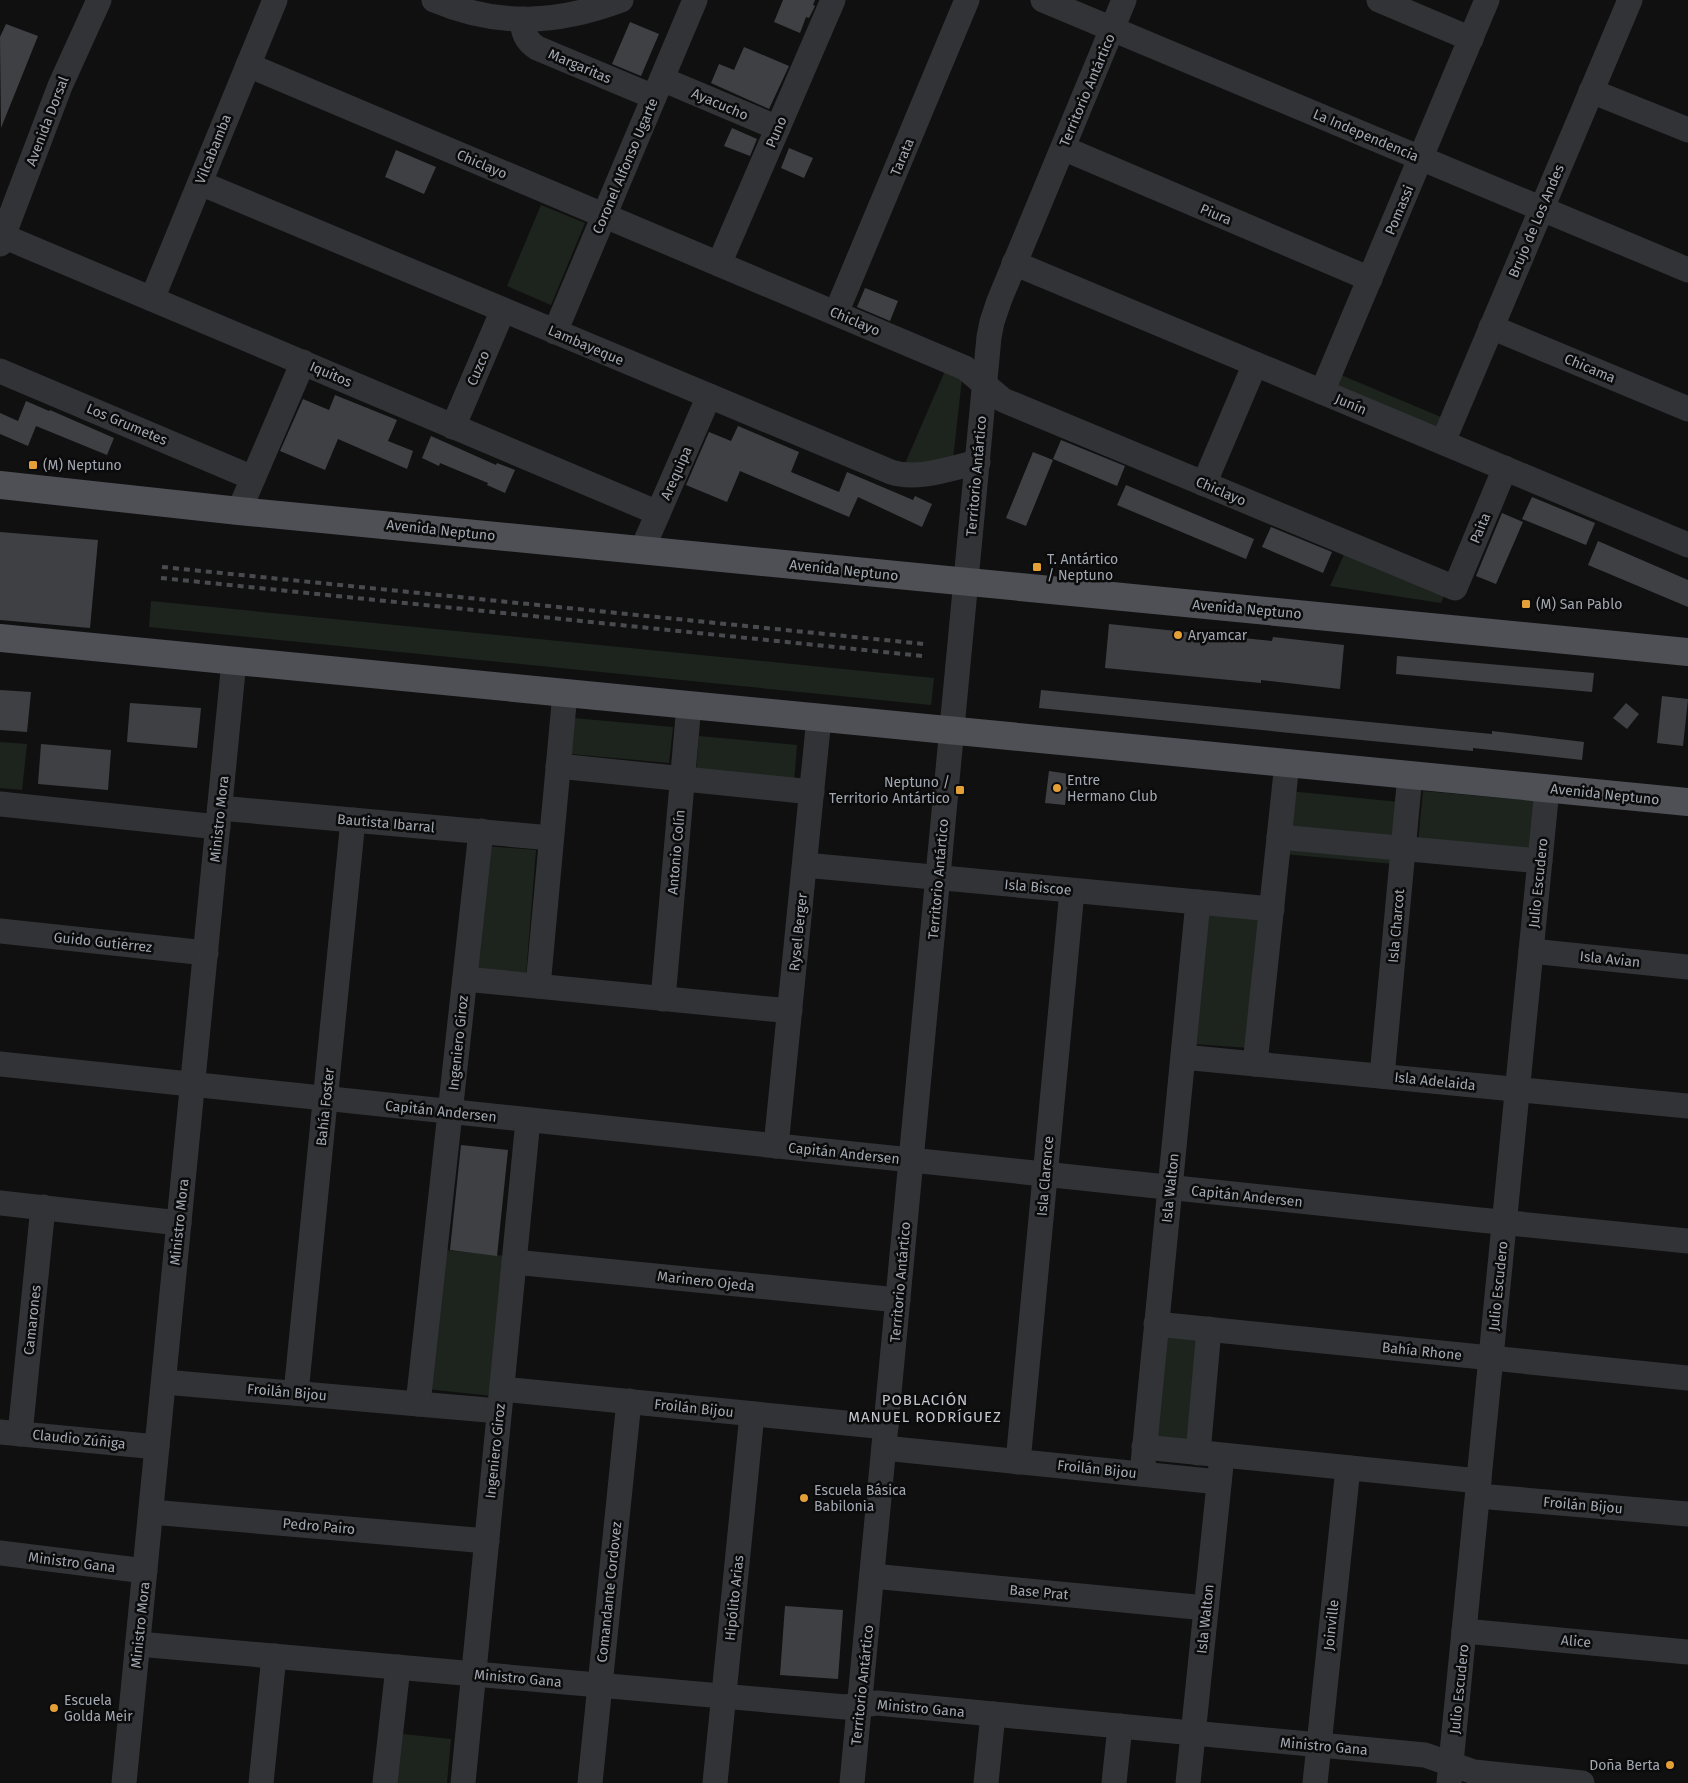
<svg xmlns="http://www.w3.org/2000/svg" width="1688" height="1783" font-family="'Fira Sans',sans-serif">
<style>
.green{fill:#1d241d}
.building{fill:#3f4044}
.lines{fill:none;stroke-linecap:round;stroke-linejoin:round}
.minor{stroke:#323336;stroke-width:25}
.major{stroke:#4e5055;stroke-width:28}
.rail{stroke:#494b4f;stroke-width:4;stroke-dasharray:6 5;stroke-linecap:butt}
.poi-dot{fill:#e4a036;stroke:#0b0b0c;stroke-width:2}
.labels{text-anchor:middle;stroke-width:5;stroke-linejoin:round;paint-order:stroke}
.street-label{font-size:14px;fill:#a2a8b1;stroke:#0b0b0c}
.poi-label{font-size:14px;fill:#a2a8b1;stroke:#0b0b0c;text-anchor:start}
.neighbourhood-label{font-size:15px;letter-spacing:1px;fill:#c3c6ce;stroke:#0b0b0c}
</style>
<rect width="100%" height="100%" fill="#101011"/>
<!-- green -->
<g class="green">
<path d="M541 205 585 223 551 305 507 286Z"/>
<path d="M945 371 962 378 953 459 904 466Z"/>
<path d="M1341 375 1441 417 1434 434 1334 392Z"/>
<path d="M1346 550 1445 593 1441 603 1330 586Z"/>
<path d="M151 601 934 678 931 705 149 627Z"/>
<path d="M574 718 673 727 669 763 571 754Z"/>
<path d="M699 736 797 745 794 782 696 773Z"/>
<path d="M0 742 27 744 22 790 0 788Z"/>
<path d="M1289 791 1399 802 1394 864 1283 854Z"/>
<path d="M1423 791 1534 801 1528 864 1417 854Z"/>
<path d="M486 846 536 850 526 975 476 971Z"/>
<path d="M1206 909 1263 917 1249 1048 1194 1044Z"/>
<path d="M444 1250 506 1256 492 1396 427 1389Z"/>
<path d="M1162 1336 1199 1340 1190 1441 1153 1438Z"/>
<path d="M403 1734 451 1739 447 1783H397Z"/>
</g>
<!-- building -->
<g class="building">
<path d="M783 0H815L813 5 815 6 809 18 806 17 800 33 774 22Z"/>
<path d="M630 22 659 34 641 76 612 64Z"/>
<path d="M6 24 38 36 1 128 0 37Z"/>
<path d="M744 47 789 66 769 109 711 83 719 64 734 70Z"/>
<path d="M732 128 757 139 750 156 724 146Z"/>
<path d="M789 148 813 158 804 178 781 168Z"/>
<path d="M396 150 436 167 424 194 385 177Z"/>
<path d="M865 288 898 301 890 321 857 307Z"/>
<path d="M335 395 397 420 388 441 413 451 407 469 338 439 325 470 280 451 303 399 329 410Z"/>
<path d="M26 401 49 411 50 410 114 438 107 455 36 426 28 446 0 434V413L18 421Z"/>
<path d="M738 426 799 452 791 472 839 492 847 472 913 500 915 496 932 504 922 527 858 497 849 517 740 471 727 502 686 485 709 432 731 441Z"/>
<path d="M431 436 496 465 497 463 515 470 505 493 487 485 488 483 440 463 439 466 422 458Z"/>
<path d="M1061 440 1125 466 1117 486 1053 459Z"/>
<path d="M1033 452 1053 460 1026 526 1006 518Z"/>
<path d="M1126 485 1254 539 1246 559 1117 505Z"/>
<path d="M1532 497 1595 523 1586 545 1522 519Z"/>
<path d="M1502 513 1523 522 1496 584 1476 576Z"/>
<path d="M1271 527 1332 552 1323 573 1262 547Z"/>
<path d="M0 532 98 540 90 628 0 620Z"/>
<path d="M1598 541 1688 580V607L1588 565Z"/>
<path d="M1109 624 1272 641 1273 637 1344 645 1340 689 1261 680V683L1105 668Z"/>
<path d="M1397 656 1594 673 1592 692 1396 674Z"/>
<path d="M0 690 31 692 27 732 0 730Z"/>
<path d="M1041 690 1492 734V731L1584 742 1582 760 1473 748V751L1039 708Z"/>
<path d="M1662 696 1688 699 1683 746 1657 743Z"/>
<path d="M130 703 201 708 197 748 127 742Z"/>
<path d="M1626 703 1639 714 1627 729 1613 718Z"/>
<path d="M41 744 111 750 108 790 38 784Z"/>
<path d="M1049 771 1069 774 1065 805 1045 803Z"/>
<path d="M461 1145 508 1150 497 1256 450 1250Z"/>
<path d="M785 1606 843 1610 838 1679 780 1675Z"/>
</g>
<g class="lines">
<!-- minor -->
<g class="minor">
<path d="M434 0C498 27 557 24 621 0"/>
<path d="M1043 0 1688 270"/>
<path d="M1379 0 1471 39"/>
<path d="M523 19C522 32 526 41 537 48L654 97"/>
<path d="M248 65 965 368 1003 400 1455 588 1505 468"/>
<path d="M662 79 778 128"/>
<path d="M1591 91 1688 130"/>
<path d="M1063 148 1370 279"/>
<path d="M200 183 891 472C917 481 951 468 978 462"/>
<path d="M3 236 658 513"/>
<path d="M0 244 60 86 99 0"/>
<path d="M1014 263 1688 545"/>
<path d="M719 264 833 0"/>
<path d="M152 299 275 0"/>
<path d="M836 313 967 0"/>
<path d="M1491 327 1688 409"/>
<path d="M555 332 695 0"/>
<path d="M0 371 253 478"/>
<path d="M1322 392 1487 0"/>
<path d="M453 427 503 310"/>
<path d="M1443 442 1630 0"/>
<path d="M1204 484 1255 364"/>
<path d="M239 511 303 362"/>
<path d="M642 550 709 396"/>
<path d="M558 766 812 792"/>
<path d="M0 804 218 827"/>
<path d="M220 808 551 838"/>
<path d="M1279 837 1540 861"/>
<path d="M805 865 1272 909"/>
<path d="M0 931 206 953"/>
<path d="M1531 951 1688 967"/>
<path d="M465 979 790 1011"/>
<path d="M538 986 565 693"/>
<path d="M663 999 689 705"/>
<path d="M1183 1057 1688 1106"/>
<path d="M0 1064 1480 1220 1688 1241"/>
<path d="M1255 1064 1287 763"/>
<path d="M1382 1076 1410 775"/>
<path d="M776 1146 819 718"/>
<path d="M0 1203 179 1223"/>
<path d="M514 1262 898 1300"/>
<path d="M1156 1324 1688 1378"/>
<path d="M164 1382 499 1411"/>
<path d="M502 1389 886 1427"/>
<path d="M296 1393 353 820"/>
<path d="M418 1404 481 831"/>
<path d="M0 1432 157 1447"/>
<path d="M20 1434 43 1207"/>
<path d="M1144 1447 1479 1481"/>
<path d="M884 1448 1219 1482"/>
<path d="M1198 1453 1209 1329"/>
<path d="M1018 1462 1072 891"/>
<path d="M1142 1474 1198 902"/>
<path d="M1478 1496 1688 1514"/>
<path d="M151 1512 487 1541"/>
<path d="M0 1553 145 1571"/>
<path d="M872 1576 1206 1608"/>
<path d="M1464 1631 1688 1652"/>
<path d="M138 1644 845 1707 877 1703 1425 1755 1474 1772 1582 1783"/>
<path d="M124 1783 234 661"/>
<path d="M261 1783 274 1656"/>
<path d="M385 1783 398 1667"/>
<path d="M463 1783 528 1120"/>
<path d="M590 1783 629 1401"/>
<path d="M715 1783 752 1414"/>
<path d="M852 1783 989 337 992 322 999 301 1124 0"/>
<path d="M986 1783 993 1714"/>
<path d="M1114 1783 1120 1726"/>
<path d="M1188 1783 1221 1465"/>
<path d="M1315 1783 1348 1468"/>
<path d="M1449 1783 1547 789"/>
</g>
<!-- major -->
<g class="major">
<path d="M0 485 239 511 1688 652"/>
<path d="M0 638 1688 802"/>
</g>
<!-- rail -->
<g class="rail">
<path d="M162 567 924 644"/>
<path d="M161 578 923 656"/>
</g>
</g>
<!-- markers -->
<g class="poi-dot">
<rect x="28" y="460" width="10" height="10" rx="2.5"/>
<rect x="1032" y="562" width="10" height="10" rx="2.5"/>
<rect x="1521" y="599" width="10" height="10" rx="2.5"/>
<circle cx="1178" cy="635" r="5"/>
<circle cx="1057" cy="788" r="5"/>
<rect x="955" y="785" width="10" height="10" rx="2.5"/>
<circle cx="804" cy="1498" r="5"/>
<circle cx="54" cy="1708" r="5"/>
<circle cx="1670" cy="1765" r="5"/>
</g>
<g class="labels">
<!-- street labels -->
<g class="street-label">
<text transform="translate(580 66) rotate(23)" y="5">Margaritas</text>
<text transform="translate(1087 90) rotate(-67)" y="5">Territorio Antártico</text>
<text transform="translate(720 104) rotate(23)" y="5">Ayacucho</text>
<text transform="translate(47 121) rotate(-69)" y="5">Avenida Dorsal</text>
<text transform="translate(776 132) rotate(-67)" y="5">Puno</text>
<text transform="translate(1366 135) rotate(23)" y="5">La Independencia</text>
<text transform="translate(213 149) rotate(-68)" y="5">Vilcabamba</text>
<text transform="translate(902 157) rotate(-67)" y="5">Tarata</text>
<text transform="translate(482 164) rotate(23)" y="5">Chiclayo</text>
<text transform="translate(625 166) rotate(-67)" y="5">Coronel Alfonso Ugarte</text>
<text transform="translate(1399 210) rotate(-67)" y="5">Pomassi</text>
<text transform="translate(1216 214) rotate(23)" y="5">Piura</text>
<text transform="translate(1536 221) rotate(-67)" y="5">Brujo de Los Andes</text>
<text transform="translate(855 321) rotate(23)" y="5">Chiclayo</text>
<text transform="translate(586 345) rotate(23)" y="5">Lambayeque</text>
<text transform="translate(478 368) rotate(-67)" y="5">Cuzco</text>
<text transform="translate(1590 368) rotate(23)" y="5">Chicama</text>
<text transform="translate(331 374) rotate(23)" y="5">Iquitos</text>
<text transform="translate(1351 404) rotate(23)" y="5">Junín</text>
<text transform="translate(127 424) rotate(23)" y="5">Los Grumetes</text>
<text transform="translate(676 473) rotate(-66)" y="5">Arequipa</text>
<text transform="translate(976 476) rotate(-85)" y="5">Territorio Antártico</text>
<text transform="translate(1221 491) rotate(23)" y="5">Chiclayo</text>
<text transform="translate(1480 528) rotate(-67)" y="5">Paita</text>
<text transform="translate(441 530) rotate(6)" y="5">Avenida Neptuno</text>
<text transform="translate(844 570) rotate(6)" y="5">Avenida Neptuno</text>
<text transform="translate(1247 609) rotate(5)" y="5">Avenida Neptuno</text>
<text transform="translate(1605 794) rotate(6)" y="5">Avenida Neptuno</text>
<text transform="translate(219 819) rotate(-84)" y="5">Ministro Mora</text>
<text transform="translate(386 823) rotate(5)" y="5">Bautista Ibarral</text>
<text transform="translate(676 852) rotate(-85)" y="5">Antonio Colín</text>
<text transform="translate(938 879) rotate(-85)" y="5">Territorio Antártico</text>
<text transform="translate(1538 883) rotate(-84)" y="5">Julio Escudero</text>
<text transform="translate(1038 887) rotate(5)" y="5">Isla Biscoe</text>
<text transform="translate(1396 926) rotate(-85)" y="5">Isla Charcot</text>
<text transform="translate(798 932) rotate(-84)" y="5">Rysel Berger</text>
<text transform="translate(103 942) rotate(6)" y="5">Guido Gutiérrez</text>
<text transform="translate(1610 959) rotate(6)" y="5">Isla Avian</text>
<text transform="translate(458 1043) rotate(-84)" y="5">Ingeniero Giroz</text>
<text transform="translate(1435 1081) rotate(6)" y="5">Isla Adelaida</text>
<text transform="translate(325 1107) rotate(-84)" y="5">Bahía Foster</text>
<text transform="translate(441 1111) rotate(6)" y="5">Capitán Andersen</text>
<text transform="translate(844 1153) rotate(6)" y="5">Capitán Andersen</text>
<text transform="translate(1045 1176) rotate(-85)" y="5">Isla Clarence</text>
<text transform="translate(1170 1188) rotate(-84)" y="5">Isla Walton</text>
<text transform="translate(1247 1196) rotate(6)" y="5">Capitán Andersen</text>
<text transform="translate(179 1222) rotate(-84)" y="5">Ministro Mora</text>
<text transform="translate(706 1281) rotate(6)" y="5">Marinero Ojeda</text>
<text transform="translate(900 1282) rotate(-85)" y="5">Territorio Antártico</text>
<text transform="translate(1498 1286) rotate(-84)" y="5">Julio Escudero</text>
<text transform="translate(32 1320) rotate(-84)" y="5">Camarones</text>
<text transform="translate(1422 1351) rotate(6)" y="5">Bahía Rhone</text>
<text transform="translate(287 1392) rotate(5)" y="5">Froilán Bijou</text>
<text transform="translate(694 1408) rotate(6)" y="5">Froilán Bijou</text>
<text transform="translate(79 1439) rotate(6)" y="5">Claudio Zúñiga</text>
<text transform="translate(495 1451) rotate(-84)" y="5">Ingeniero Giroz</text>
<text transform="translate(1097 1469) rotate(6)" y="5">Froilán Bijou</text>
<text transform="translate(1583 1505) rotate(5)" y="5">Froilán Bijou</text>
<text transform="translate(319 1526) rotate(5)" y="5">Pedro Pairo</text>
<text transform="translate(72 1562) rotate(7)" y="5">Ministro Gana</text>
<text transform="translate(609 1592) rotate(-84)" y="5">Comandante Cordovez</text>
<text transform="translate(1039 1592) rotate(5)" y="5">Base Prat</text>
<text transform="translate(734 1598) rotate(-84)" y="5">Hipólito Arias</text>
<text transform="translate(1205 1619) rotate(-84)" y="5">Isla Walton</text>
<text transform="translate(140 1625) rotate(-84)" y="5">Ministro Mora</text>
<text transform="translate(1331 1625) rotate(-84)" y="5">Joinville</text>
<text transform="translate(1576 1641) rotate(5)" y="5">Alice</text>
<text transform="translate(518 1678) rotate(5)" y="5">Ministro Gana</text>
<text transform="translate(862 1685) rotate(-84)" y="5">Territorio Antártico</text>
<text transform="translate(1459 1689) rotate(-84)" y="5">Julio Escudero</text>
<text transform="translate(921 1708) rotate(5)" y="5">Ministro Gana</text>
<text transform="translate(1324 1746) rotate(5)" y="5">Ministro Gana</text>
</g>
<!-- poi labels -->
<g class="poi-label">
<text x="43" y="470">(M) Neptuno</text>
<text x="1047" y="564">T. Antártico<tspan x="1047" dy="16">/ Neptuno</tspan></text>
<text x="1536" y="609">(M) San Pablo</text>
<text x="1188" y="640">Aryamcar</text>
<text x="1067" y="785">Entre<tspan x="1067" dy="16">Hermano Club</tspan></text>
<text x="950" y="787" text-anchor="end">Neptuno /<tspan x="950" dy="16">Territorio Antártico</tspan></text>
<text x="814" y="1495">Escuela Básica<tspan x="814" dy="16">Babilonia</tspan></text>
<text x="64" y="1705">Escuela<tspan x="64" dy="16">Golda Meir</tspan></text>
<text x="1660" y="1770" text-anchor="end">Doña Berta</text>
</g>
<!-- neighbourhood labels -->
<g class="neighbourhood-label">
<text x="925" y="1405">POBLACIÓN<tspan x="925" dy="17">MANUEL RODRÍGUEZ</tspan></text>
</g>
</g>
</svg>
